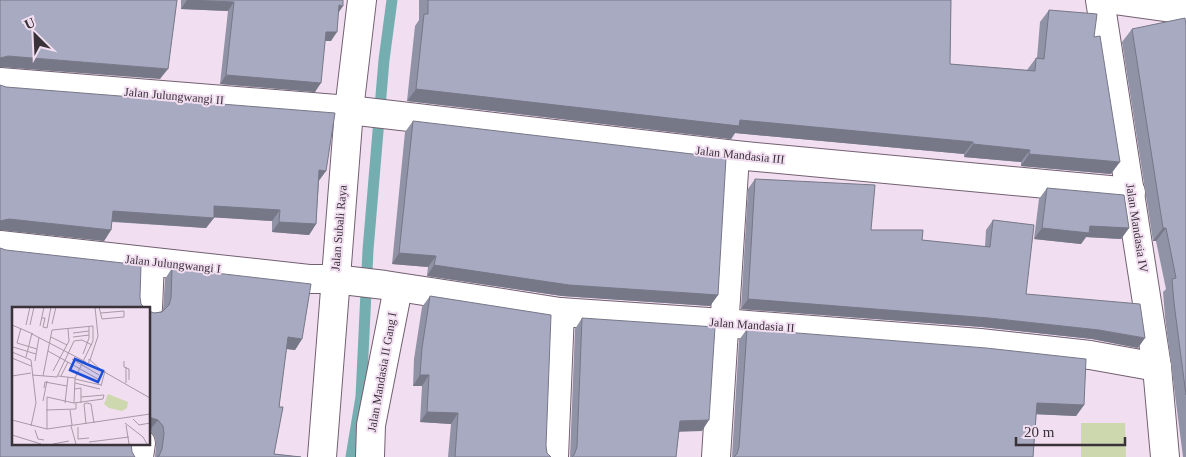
<svg xmlns="http://www.w3.org/2000/svg" width="1186" height="457" font-family="'Times New Roman',serif">
<style>
.green{fill:#cdd8af}
.lines{fill:none;stroke-linecap:round;stroke-linejoin:round}
.stream{stroke:#74aeb0;stroke-width:11}
.minor-casing{stroke:#726070;stroke-width:30}
.minor{stroke:#fff;stroke-width:28}
.wall{fill:#9092a6}
.shaded-wall{fill:#767787}
.building{fill:#a8aac1;stroke:#767787}
.labels{text-anchor:middle;stroke-width:4;stroke-linejoin:round;paint-order:stroke}
.street-label{font-size:12px;fill:#393239;stroke:#f2def1}
.inset-road{fill:none;stroke:#a899a7;stroke-width:1}
.view{fill:#1d4ed8;fill-opacity:0.15;stroke:#1d4ed8;stroke-width:2.5}
.inset-edge{fill:none;stroke:#393239;stroke-width:2.5}
</style>
<rect width="100%" height="100%" fill="#f2def1"/>
<!-- green -->
<path class="green" d="M1081 423H1125L1126 457H1081Z"/>
<g class="lines">
<!-- stream -->
<path class="stream" d="M351 457 361 397 368 250 384 60 392 0"/>
<defs>
<g id="minor">
<path d="M1100 0 1157 367 1165 457"/>
<path d="M1114 0 1186 10"/>
<path d="M0 82 349 110 735 155 1131 192"/>
<path d="M0 245 309 279H334L385 285 560 312 723 323 980 343 1090 355 1157 367"/>
<path d="M148 308 150 262"/>
<path d="M139 457 141 443"/>
<path d="M322 457 349 110 362 0"/>
<path d="M370 457 371 425 398 288"/>
<path d="M554 457 560 312"/>
<path d="M716 457 735 155"/>
</g>
</defs>
<!-- minor casing -->
<use href="#minor" class="minor-casing"/>
<!-- minor -->
<use href="#minor" class="minor"/>
</g>
<!-- wall -->
<g class="wall">
<path d="M181 0H343L338 12 331 41H325L315 92 220 84 228 11 181 9Z"/>
<path d="M419 0H951L950 64 1027 70 1036 58H1037L1040 22 1049 10 1094 37 1111 174 1021 166V162L964 157V154L735 133 731 139 407 101 415 26 419 20Z"/>
<path d="M1186 25V457H1183L1165 317 1163 292 1166 289 1156 241H1153L1122 42 1132 29Z"/>
<path d="M6 87 326 171 319 181 316 224 309 235 272 232V221L214 217 206 228 112 222 111 230 104 241 1 229Z"/>
<path d="M413 121 718 295 710 306 562 296 427 276 428 267 392 264 405 132Z"/>
<path d="M755 179 871 230 922 240 985 247 986 230 993 220 1026 294 1138 348 1092 339 982 327 741 309 748 189Z"/>
<path d="M1047 188 1129 228 1121 239 1086 237 1081 244 1034 239 1039 199Z"/>
<path d="M172 268 302 339 295 350 286 349 279 407 274 454 301 457H155L156 445 155 437 150 430H149V311L154 313 163 311 165 279Z"/>
<path d="M430 296 546 446 547 453 551 457H448L451 424 420 422 422 386H413L414 359 422 307Z"/>
<path d="M582 318 702 431H679L676 457H570L575 329Z"/>
<path d="M747 329 1084 405 1076 416 1036 414 1033 457H732L739 340Z"/>
</g>
<!-- shaded-wall -->
<g class="shaded-wall">
<path d="M187 0 234 2 228 11 181 9Z"/>
<path d="M339 5 343 6 337 15Z"/>
<path d="M326 32H337L331 41H319Z"/>
<path d="M8 56 168 69 160 79 0 67V58Z"/>
<path d="M226 75 321 83 315 92 220 84Z"/>
<path d="M416 89 740 120 973 142 964 154 735 133 731 139 407 101Z"/>
<path d="M973 144 1030 150 1021 162 964 157Z"/>
<path d="M1029 154 1120 162 1111 174 1021 166Z"/>
<path d="M319 170 326 171 318 181Z"/>
<path d="M214 206 280 210 272 221 207 217Z"/>
<path d="M113 211 214 218 206 228 106 221Z"/>
<path d="M9 219 111 230 104 241 0 230V221Z"/>
<path d="M279 222 316 224 309 235 272 232Z"/>
<path d="M1090 226 1129 228 1121 239 1086 237 1081 244 1034 239 1042 228Z"/>
<path d="M1163 228H1166L1156 241H1153Z"/>
<path d="M399 253 436 256 428 267 392 264Z"/>
<path d="M434 265 718 295 710 306 562 296 427 276Z"/>
<path d="M748 299 989 318 1099 330 1145 338 1138 348 1092 339 982 327 741 309Z"/>
<path d="M288 337 302 339 295 350 280 348Z"/>
<path d="M420 375H429L422 386H413Z"/>
<path d="M1037 403 1084 405 1076 416 1030 414Z"/>
<path d="M427 412 458 413 451 424 420 422Z"/>
<path d="M149 417 158 420 150 430H149Z"/>
<path d="M709 420 702 431 673 432 680 421Z"/>
</g>
<!-- building -->
<g class="building">
<path d="M0 0H177L168 69 8 56 0 58Z"/>
<path d="M187 0H343V6L339 5 337 32H326L321 83 226 75 234 2Z"/>
<path d="M428 0H951L950 64 1035 71 1036 58 1044 59 1049 10 1097 14 1094 37 1100 36 1120 162 1029 154 1030 150 973 144V142L740 120 739 126 416 89 424 14H428Z"/>
<path d="M1185 18 1186 25V395L1174 303 1172 279 1176 278 1166 228H1163L1132 29Z"/>
<path d="M0 85 6 87 335 113 326 171 319 170 316 224 279 222 280 210 214 206V218L113 211 111 230 9 219 0 221Z"/>
<path d="M413 121 726 158 718 295 569 285 434 265 436 256 399 253Z"/>
<path d="M755 179 875 185 871 230H923L922 240 990 247 993 220 1034 225 1026 294 1140 304 1145 338 1099 330 989 318 748 299Z"/>
<path d="M1047 188 1124 195 1129 228 1090 226 1089 233 1042 228Z"/>
<path d="M0 248 6 250 141 265 140 297 141 304 145 308H14V443H131L132 452 135 457H0Z"/>
<path d="M172 268 311 284 302 339 288 337 279 407H283L274 454 301 457H157L159 456 162 449 164 434 163 426 158 420 149 417V311L154 313 162 312 169 305 171 298Z"/>
<path d="M430 296 551 315 546 446 547 453 551 457H455L458 413 427 412 429 375H420L422 348Z"/>
<path d="M582 318 715 327 709 420 680 421 676 457H572L574 455 577 447Z"/>
<path d="M747 329 986 348 1086 359 1084 405 1037 403 1033 457H734L737 454 739 447Z"/>
</g>
<g class="labels">
<!-- street labels -->
<g class="street-label">
<text transform="translate(174 96) rotate(5)" y="4">Jalan Julungwangi II</text>
<text transform="translate(740 155) rotate(6)" y="4">Jalan Mandasia III</text>
<text transform="translate(339 228) rotate(-85)" y="4">Jalan Subali Raya</text>
<text transform="translate(1137 228) rotate(81)" y="4">Jalan Mandasia IV</text>
<text transform="translate(173 264) rotate(6)" y="4">Jalan Julungwangi I</text>
<text transform="translate(752 325) rotate(4)" y="4">Jalan Mandasia II</text>
<text transform="translate(382 372) rotate(-80)" y="4">Jalan Mandasia II Gang I</text>
</g>
</g>
<!-- overview -->
<g transform="translate(12 307)">
<rect width="138" height="138" fill="#f2def1"/>
<path d="M96 87 116 95 115 101 110 104 97 101 92 97Z" fill="#cdd8af"/>
<path class="inset-road" d="M87 0 90 12 112 10V4L89 6M30 11H33L31 20 35 21M40 17 44 0M0 18 21 27M14 18 18 0M18 18 22 0M28 19 32 0M35 21 39 0M61 26 77 24M20 27 74 55M39 30 55 38M61 30 77 28M5 36 25 42M5 36 9 21M1 40 24 47M36 44 86 72M0 45 19 53 24 96 19 119M71 47 77 31V20M14 50 20 26M0 51 19 59M60 52 87 68M78 53 86 29 83 0M23 54 27 30M112 54V60L117 62V73M77 56V52L89 63 138 91M114 60V76M41 64 57 34 56 22M20 68 45 70 62 34 70 33 80 38M0 69 19 66M31 69 40 23 81 19V34L63 71 62 96M46 69 63 71M49 69 56 55M63 72 89 78M63 76 88 82M89 79 93 64M32 81 33 75 55 79M63 82 69 81V90M31 94 35 74M53 96 56 70M69 96V90L92 88M34 103 64 102V96M58 103 60 118M121 112 127 118 138 116M0 113 35 122 138 107M113 116 131 130 135 137M74 117 72 97 75 96 79 97 82 116M114 118 117 137M59 119 64 137M66 120V132L77 131M35 122V90L62 96 91 92 92 88M23 123 26 132 32 133M0 128 29 137M77 135 117 130M41 137 57 134"/>
<path class="view" d="M63 52 91 64 86 75 58 63Z"/>
<rect width="138" height="138" class="inset-edge"/>
</g>
<!-- north arrow -->
<g transform="translate(35 35) rotate(336)" stroke="#f2def1" stroke-width="4" paint-order="stroke">
<path d="M0-4L9 19L0 12L-9 19Z" fill="#393239"/>
<text y="-8" font-size="14" font-weight="bold" text-anchor="middle" fill="#393239">U</text>
</g>
<!-- scale -->
<path d="M1016 437v8h109v-8" fill="none" stroke="#393239" stroke-width="2.5"/>
<text x="1024" y="437" font-size="15" fill="#393239" stroke="#f2def1" stroke-width="4" paint-order="stroke">20 m</text>
</svg>
